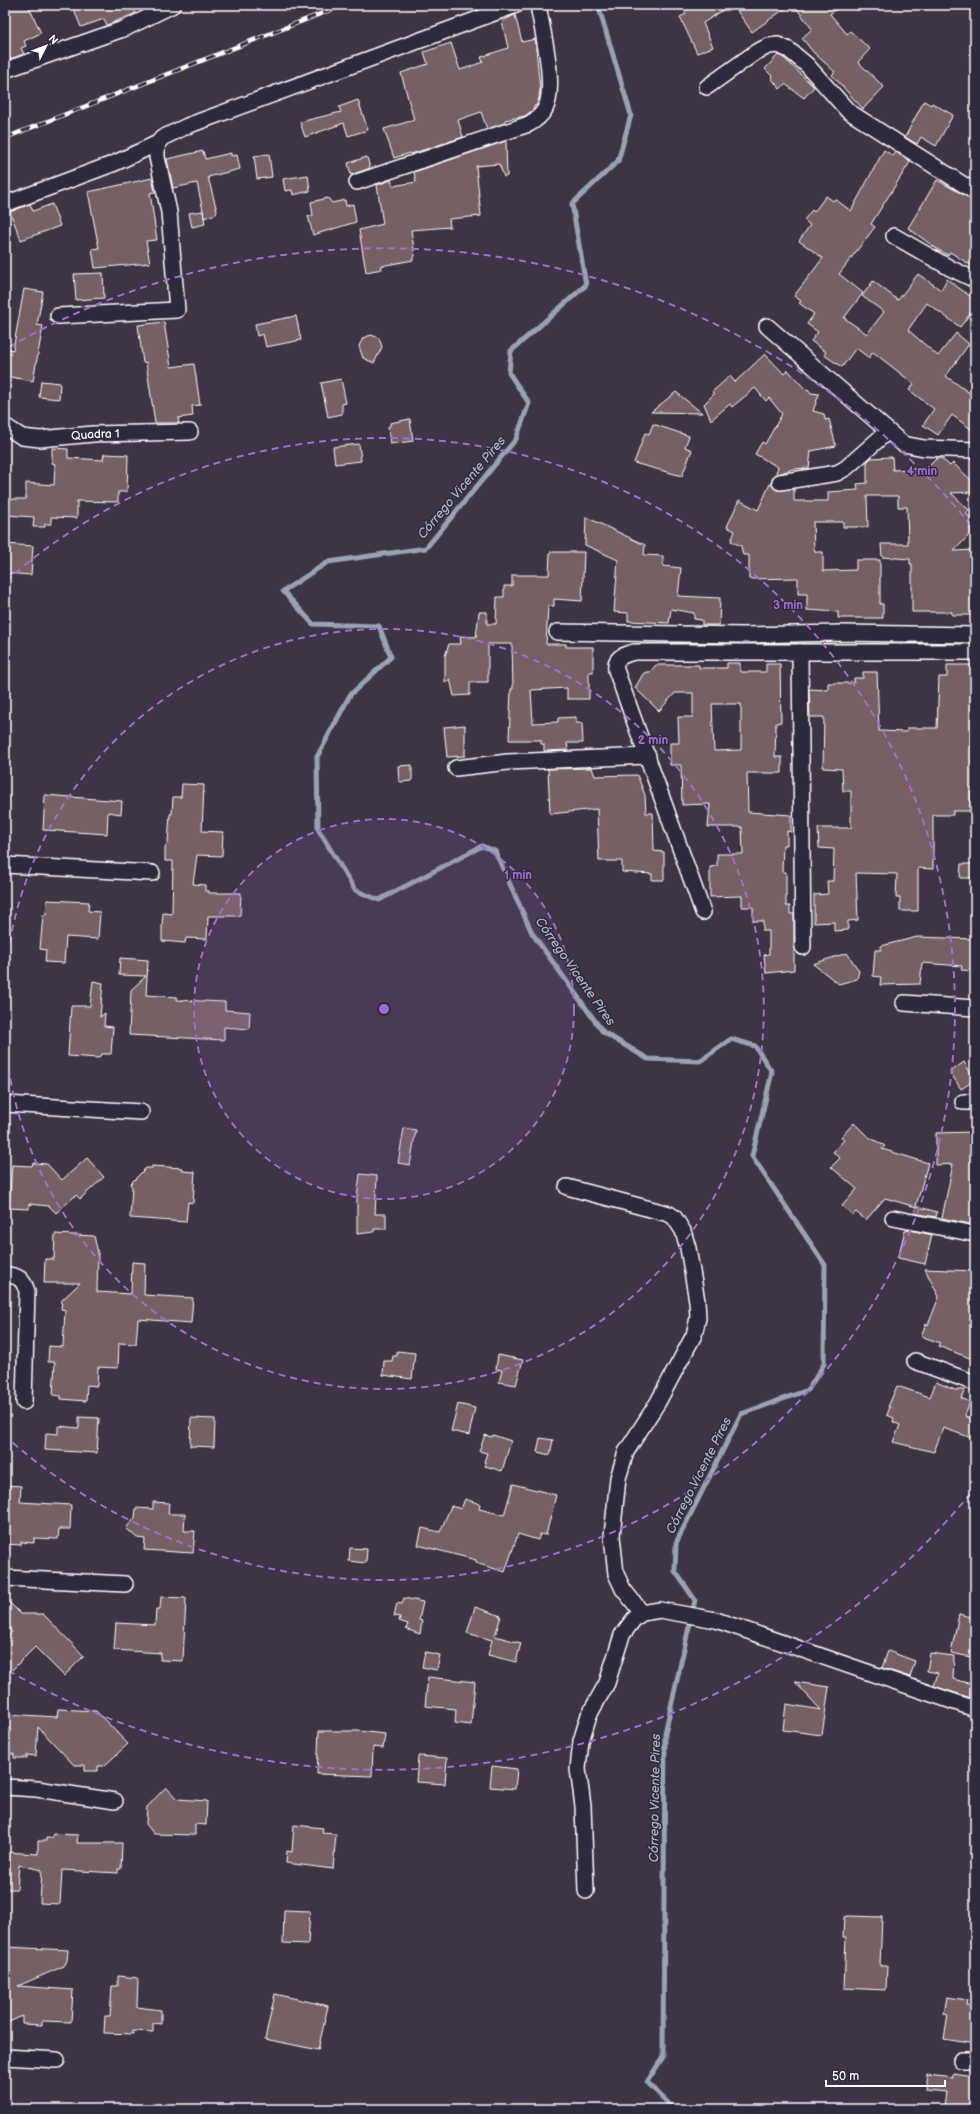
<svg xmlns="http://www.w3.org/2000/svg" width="980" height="2114" font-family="'Balsamiq Sans',sans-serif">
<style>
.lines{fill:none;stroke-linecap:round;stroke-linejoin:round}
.stream{stroke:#98a4b2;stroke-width:5}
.building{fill:#776164;stroke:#fff;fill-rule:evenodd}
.street-casing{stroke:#fff;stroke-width:18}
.street{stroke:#2f2a3d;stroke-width:15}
.rail-casing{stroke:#fff;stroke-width:4.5}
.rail{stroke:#2f2a3d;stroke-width:3;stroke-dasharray:9;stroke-linecap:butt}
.ring{fill:none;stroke:#a36bd2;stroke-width:2;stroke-dasharray:7 5}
.labels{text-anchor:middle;stroke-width:3;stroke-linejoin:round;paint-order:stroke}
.street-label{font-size:12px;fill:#fff;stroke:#2f2a3d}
.water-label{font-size:13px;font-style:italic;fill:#aab4bf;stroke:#2f2a3d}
.centre{fill:#a36bd2;stroke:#2f2a3d;stroke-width:2}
.ring-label{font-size:12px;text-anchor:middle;font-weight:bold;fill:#a36bd2;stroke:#2f2a3d;stroke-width:3;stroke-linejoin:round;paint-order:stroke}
</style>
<rect width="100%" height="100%" fill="#3d3545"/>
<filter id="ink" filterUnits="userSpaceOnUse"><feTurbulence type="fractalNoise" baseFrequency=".025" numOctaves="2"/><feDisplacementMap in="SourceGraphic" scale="8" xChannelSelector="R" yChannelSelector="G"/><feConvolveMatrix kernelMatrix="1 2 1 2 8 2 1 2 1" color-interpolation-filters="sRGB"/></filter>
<g filter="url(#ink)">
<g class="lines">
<!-- stream -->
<path class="stream" d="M598 5 631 115 618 161 572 204 586 285 511 351 509 373 529 403 516 439 426 548 328 562 283 591 313 624 379 626 391 657 350 695 317 757 318 829 355 890 379 900 482 846 495 851 532 933 603 1032 648 1059 700 1061 731 1039 755 1046 772 1072 752 1156 825 1265 824 1364 808 1390 741 1414 676 1543 675 1571 695 1600 665 1733 663 2057 647 2082 670 2105 671 2109"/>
</g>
<!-- building -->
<g class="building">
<path d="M8 5H28L41 33 24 41 26 46 21 48 24 54 7 60 5 54V11Z"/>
<path d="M72 5H132L136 13 107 25 104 19 81 27Z"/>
<path d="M682 5H731L703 23 713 47 697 53 680 17 686 14Z"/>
<path d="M733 5H790L752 32Z"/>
<path d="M794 5H842L830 14 847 34 850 31 870 49 858 62 884 87 863 109 832 75 835 72 813 52 802 38 812 29Z"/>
<path d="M515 15 522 42 535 39 540 89 539 97 537 105 534 106V109L525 116 505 120V123L487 129 481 112 458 120 463 137 411 154 410 153 394 158 384 129 414 120 401 73 428 64 424 52 451 43 460 70 483 62 481 57 508 48 502 21Z"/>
<path d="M778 55 784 58 814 87 804 98 785 84 780 89 772 79 773 77 765 69Z"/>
<path d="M358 100 368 130 348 136 344 123 305 137 300 122 341 112 339 107Z"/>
<path d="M924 101 931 105 932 103 953 115 936 146 921 137 917 144 905 137Z"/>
<path d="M506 141 507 176 504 177 499 164 476 166 481 216 449 219 450 227 411 230 415 256 413 257V260L381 266 382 269 366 272 359 230 383 224 377 185 391 180 393 186 416 182 414 172Z"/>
<path d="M884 150 893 156 896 152 910 162 871 224 875 227 839 274 863 293 844 318 867 334 884 312 862 296 873 281 898 300 918 274 941 290 947 279 975 300V307L960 327 927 303 908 330 938 356 956 333 969 344 946 376 975 397V432L952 415 938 435 923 425 934 409 909 390 914 384 873 352 869 358 856 348 842 367 824 355 826 352 811 341 818 332 807 324 814 314 799 303 801 301 794 296 823 258 799 241 810 225 804 220 812 210 814 212 826 196 833 201 835 199 851 211Z"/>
<path d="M203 151 205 159 231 153V156L237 155 240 169 208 177 217 211 216 214 204 218 203 211 205 224 192 227 189 213 203 211 197 183 173 188 167 159Z"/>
<path d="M269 154 272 177 257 179 254 156Z"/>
<path d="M367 157 370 168 351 175 348 163Z"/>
<path d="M308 175 310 191 293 195 292 190 285 191 283 179Z"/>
<path d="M152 178 155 192 150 193 157 240 146 241 150 263 95 268 92 249 99 248 88 192Z"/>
<path d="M937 180 975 201V268L950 252 948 255 940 251 908 228Z"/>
<path d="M328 198 332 203 345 200 346 206 353 204 356 222 313 235 308 216H313L311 202Z"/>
<path d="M30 204 33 211 52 204 60 226 21 240 10 212Z"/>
<path d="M103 273 104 298 76 300 74 274Z"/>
<path d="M24 289 43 292 37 325 43 326 33 381 5 376V348L13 350Z"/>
<path d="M296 316 301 340 266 347 263 334 257 336 255 324Z"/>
<path d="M164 322 171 367 194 364 196 377 200 405 192 406 193 416 178 418 179 423H155L146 362 143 363 138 325Z"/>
<path d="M371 335 379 338 382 347 374 363 363 358 359 346 363 338Z"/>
<path d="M765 354 784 374 788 370 806 390 808 389 811 393 819 394 813 411 824 414 825 420 829 419 836 446 811 451 809 468 793 469 775 475 778 467 755 454 762 442 765 444 782 414 769 398 766 401 755 388 732 407 730 404 711 420 704 404 714 394 712 392 730 376 735 382Z"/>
<path d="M341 379 346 403 342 404V414L328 417 321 383Z"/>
<path d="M41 381 60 383 59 399 39 397Z"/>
<path d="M676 392 702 413 651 412Z"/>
<path d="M410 419 413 441 390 444 388 427 390 426V423Z"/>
<path d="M653 424 689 436 685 447 692 450 682 476 634 463 645 433 649 434Z"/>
<path d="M359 444 361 461 335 464 333 447Z"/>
<path d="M52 448 68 449V458L103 460 104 454 128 455 127 492H118V502L77 501V518L51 517V524H45V527H33L34 517 5 515V499H26V483L54 485 55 464 52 463Z"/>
<path d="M892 457 893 470 927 468 937 458H941L950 466 953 463 972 481V492L951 493 969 510 966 514 972 519 968 523 971 527 969 529 972 532 954 551 975 550V615H952V612H912V564H910V559L882 557 881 544H908L907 507H898V496H867L868 527H843V522H813L814 549 816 552H823V571L856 570V560H880V604H883V618H838V612L807 610V594H798V578L749 579V555H743L741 546 731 541 735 531 727 527 739 500 758 510 771 482 773 487 777 490 794 489V501H828V492L858 490 857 484 867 483V462L871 458Z"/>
<path d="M586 517 645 545 644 555 663 556V566L681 568 678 596 720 598 719 625H702V620L694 619V613L671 609 669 623 628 621V613L614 612 618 560 585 545Z"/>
<path d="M5 544 33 546 31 575 5 573Z"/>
<path d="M550 552H584L582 601 554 599V606H548L546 644H566V647H593V672H589V699H567V688L531 690 533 723 558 722V718L576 717V723H582L583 743H567L568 750 544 751V744H541V740H509L511 689H513L512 644H488V682H470V695L454 696 450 679 445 683V656L449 644H461L460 636 476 637 479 612H487V624H496L497 597H504V586H512V575H549Z"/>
<path d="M727 663H740V672H766V664H780L781 722 776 723 775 757H782V773H747L748 812 791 815V832L787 831V845H783L782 872H786V906H790V914H794V970L766 973 764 955 769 954V931H763V921H753V907H742V896L710 897V867L717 866V854H743L742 827H708L710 804 682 805 681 765H670V743H679L678 717H693V693H675L659 711 635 688 643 674 646 672H650L656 665H699V668H727ZM712 704H741V750L714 751Z"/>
<path d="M947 665H975V788H971L970 811H953V815H933V869L918 868V911H900V898H896L897 874 856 873 858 920 848 921V930L834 931V922L814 923V895L828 894 827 881H833L834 849 819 848 818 828H851V791H843L842 769 823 768 824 717H810L809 689 828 690V683H854V678H863V672H877L879 731 907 732V728H937L939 677H947Z"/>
<path d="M465 725V756L447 757 444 727Z"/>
<path d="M412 765V781L399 782 398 766Z"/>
<path d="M592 768 595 776 637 775 645 795 646 813H653L654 851 664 852V880H652V874L622 872V861H599L597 809 550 814 548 769Z"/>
<path d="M182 784 204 785 202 831 223 832 222 856 197 855 193 884 205 885V891H209V893H241L240 916H208L207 939 186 938 185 943 162 941V926L163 913 172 914 173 861H165V847L168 842 170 814H172L173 797H181Z"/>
<path d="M45 795 122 801 121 814 108 812 107 834 43 830Z"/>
<path d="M961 864H975V878H960Z"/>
<path d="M47 900 89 902 88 911 100 912 98 939 66 937 64 963 45 962 46 950 40 949 43 915H46Z"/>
<path d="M917 937 975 939V971L961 970 962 966 922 963 920 984 880 985 881 977 873 976 875 950H881V946Z"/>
<path d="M847 953 859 971 857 979 839 984 813 964Z"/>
<path d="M120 958 148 960 146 995 177 997V1000L225 1002V1010L250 1012 249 1029 224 1027V1040L129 1035 131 990 146 976 119 975Z"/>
<path d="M93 981 103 983 100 1017 105 1013 104 1026 113 1027 111 1054H102L98 1058 68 1056 71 1006H90Z"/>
<path d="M964 1062 975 1080 961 1089 950 1072Z"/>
<path d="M854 1123 867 1136 885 1146 882 1149 928 1163 916 1206 937 1212 936 1217 914 1213 916 1207 885 1198 866 1220 856 1212 853 1215 842 1206 857 1189 831 1167 840 1158 833 1152 844 1140 841 1137Z"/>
<path d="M404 1128 416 1130 410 1165 398 1163Z"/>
<path d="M975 1132V1225L942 1218 953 1164 936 1165V1133Z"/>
<path d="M87 1158 104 1177 80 1199 76 1195 56 1213 49 1206 29 1204V1209L9 1208 12 1165 32 1166 33 1163 47 1164 62 1180Z"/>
<path d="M152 1166 183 1168V1171L195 1172 193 1203 188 1202 186 1222 130 1218 132 1187 130 1184 146 1168H152Z"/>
<path d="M360 1174 377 1176 375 1214H386V1229H374V1232L357 1234V1198Z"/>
<path d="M910 1230 932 1235 925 1264 898 1258 904 1234 905 1231Z"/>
<path d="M55 1234 94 1236 98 1253 97 1292 131 1294 132 1262 145 1263 144 1295 193 1298 191 1323 138 1319 136 1344 119 1343 118 1368 98 1367 97 1386 87 1385 86 1401 61 1399V1396L53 1395 55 1362H48L49 1346 63 1347 65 1310 61 1309 62 1300 80 1283H44L45 1259H54Z"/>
<path d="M925 1269 975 1271V1360L938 1346 940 1343 921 1336 926 1324 928 1325 939 1297Z"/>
<path d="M397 1351 415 1353 412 1379 383 1375 384 1361H392L393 1356H397Z"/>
<path d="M498 1355 523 1360 516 1385 499 1382 502 1370 496 1369Z"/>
<path d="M936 1382 955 1390H965L961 1398 970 1402 965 1416 975 1420V1439L943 1428 934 1452 893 1442 900 1425 893 1422 894 1418 887 1415 890 1407H888L897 1386 930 1397Z"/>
<path d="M458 1404 475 1408 469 1435 451 1431Z"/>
<path d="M79 1417 99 1418 97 1453 45 1450 46 1433 58 1434V1426L79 1428Z"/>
<path d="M191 1418 215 1419 214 1447 190 1446Z"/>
<path d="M485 1435 492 1437 493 1435 511 1441 502 1471 485 1466 486 1463 484 1462 487 1453 479 1451Z"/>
<path d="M540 1438 553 1440 550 1455 537 1452Z"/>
<path d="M513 1484 556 1495 546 1535 540 1534 538 1540 518 1534 505 1572 476 1563V1560L418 1545 422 1528 440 1532 451 1506 461 1509 465 1499 480 1504 479 1509 504 1515Z"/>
<path d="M5 1485 21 1486 20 1502 71 1505 70 1529H59L58 1539 34 1538V1543L21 1542V1545L5 1544Z"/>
<path d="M153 1502 169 1503 168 1514H185L184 1531H195L193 1553 144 1550 145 1539 137 1538 126 1528 135 1518 136 1508 153 1509Z"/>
<path d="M350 1548 367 1549 366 1563 349 1561Z"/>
<path d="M161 1597 186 1598 183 1661 160 1660 161 1653 114 1650 116 1623 155 1625 156 1609H160Z"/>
<path d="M5 1598 21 1614H43L84 1656 64 1676 35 1647 5 1677V1639L12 1632 5 1625Z"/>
<path d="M404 1598 423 1602 419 1620 422 1621 420 1634 406 1629 408 1624 399 1621 400 1617 394 1616 397 1603 402 1604Z"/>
<path d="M475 1607 501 1616 495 1636 521 1643 516 1662 488 1655 492 1640 467 1633Z"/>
<path d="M959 1614 975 1618V1654H972L971 1657 951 1653Z"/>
<path d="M888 1651 915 1661 910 1677 882 1668Z"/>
<path d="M425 1652 440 1655 437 1670 422 1667Z"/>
<path d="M930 1653 954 1656 953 1679 975 1685 971 1698 934 1686 938 1673 927 1671Z"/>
<path d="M428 1677 475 1682 471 1725 455 1723 456 1709 425 1706Z"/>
<path d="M795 1682 829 1687 822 1735 783 1730 786 1704 821 1710Z"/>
<path d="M58 1709 96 1711 128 1744 104 1766H98V1771H85V1765H74L38 1727 36 1756 27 1755V1758H14V1754H5V1714L57 1717Z"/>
<path d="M319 1731H358L385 1734 383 1748 373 1747 372 1776 317 1774Z"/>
<path d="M418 1756 447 1758 445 1784 416 1782Z"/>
<path d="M492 1766 517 1769 515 1789 490 1787Z"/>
<path d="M166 1787 177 1799 207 1801 206 1825 195 1824V1835L154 1834 146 1824 147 1807Z"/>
<path d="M294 1825 323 1828 322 1833 336 1834 333 1869 286 1863 287 1851 292 1852Z"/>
<path d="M53 1834 78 1835 77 1843H122L121 1869H118V1873L62 1870 60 1904 40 1903 42 1870 19 1865 17 1889H5V1852L38 1854V1841H46V1838H52Z"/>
<path d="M284 1910 310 1911 308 1944 283 1943Z"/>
<path d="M847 1916 882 1917 880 1966H887L886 1990 844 1988 846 1937H843L844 1917Z"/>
<path d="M5 1947 68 1950 67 1961 64 1966 18 1986 73 1990 71 2022 42 2021V2025L22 2024V2016L5 2024Z"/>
<path d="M118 1976 138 1978 137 2007 161 2010V2024L153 2023V2032L133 2031V2034L104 2033 105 2016H110L112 1986H118Z"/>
<path d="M275 1994 328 2006 318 2050 265 2039Z"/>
<path d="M947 1997 967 2000 966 2005 975 2006V2044L944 2039 948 2015 944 2014Z"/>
<path d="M953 2073 975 2076V2109L944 2107 946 2092 926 2090 928 2075 953 2078Z"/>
</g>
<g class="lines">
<defs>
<g id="street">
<path d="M5 70 126 28 173 5"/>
<path d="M707 87 756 52 769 46 778 45 789 50 807 65 848 111 975 192"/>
<path d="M357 182 529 124C536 120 541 116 545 109 557 87 542 30 538 5"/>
<path d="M5 204 115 163 158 143"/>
<path d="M894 236 950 268 975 280"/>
<path d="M58 316 177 310 169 212 157 157V150L158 143 162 138 187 126 516 5"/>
<path d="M767 326 903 444 924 448 975 450"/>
<path id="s1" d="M5 426 22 437 40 439 93 434 190 432"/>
<path d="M780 482 837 473 846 468 888 431"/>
<path d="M557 632 743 635 840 633 975 635"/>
<path d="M800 652 803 947"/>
<path d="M456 768 508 762 648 756"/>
<path d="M5 865 152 873"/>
<path d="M703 912 616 670C614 657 624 655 634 652H975"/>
<path d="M904 1003 975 1008"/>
<path d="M963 1102H975"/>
<path d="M5 1104 141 1112"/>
<path d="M567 1187 669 1214 674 1217 683 1231 688 1248 697 1301 698 1318 694 1335 658 1402 626 1452 618 1478 612 1536 616 1574 623 1589 642 1613"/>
<path d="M893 1218 975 1234"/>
<path d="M5 1275C18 1275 23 1279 27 1291L24 1402"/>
<path d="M915 1361 975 1383"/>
<path d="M5 1578 125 1584"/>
<path d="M5 1787 37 1789 115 1801"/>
<path d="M586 1891 583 1806 578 1769 581 1741 589 1715 607 1683 622 1635 634 1619 642 1613 660 1610 716 1620 975 1709"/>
<path d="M5 2057 57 2060"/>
<path d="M961 2060H975"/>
</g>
</defs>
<!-- street casing -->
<use href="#street" class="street-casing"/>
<!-- street -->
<use href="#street" class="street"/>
<defs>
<path id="rail" d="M5 138 343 5"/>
</defs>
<!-- rail casing -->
<use href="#rail" class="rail-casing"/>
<!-- rail -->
<use href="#rail" class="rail"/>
</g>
</g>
<!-- distance rings -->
<circle cx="384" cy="1009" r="190" fill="#a36bd2" fill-opacity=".12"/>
<g class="ring">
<circle cx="384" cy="1009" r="190"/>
<path d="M5 979A380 380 0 1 1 5 1039"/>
<path d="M6 581A571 571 0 1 1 6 1437"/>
<path d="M971 1493A761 761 0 0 1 9 1671M9 347A761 761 0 0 1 971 525"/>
</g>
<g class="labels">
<!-- street labels -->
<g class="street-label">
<text dy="4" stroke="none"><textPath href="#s1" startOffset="94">Quadra 1</textPath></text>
</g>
<!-- water labels -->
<g class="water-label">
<text transform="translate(461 487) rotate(-50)" y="5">Córrego Vicente Pires</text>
<text transform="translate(576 971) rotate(55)" y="5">Córrego Vicente Pires</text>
<text transform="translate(698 1475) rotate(-63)" y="5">Córrego Vicente Pires</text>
<text transform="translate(654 1798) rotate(-89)" y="5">Córrego Vicente Pires</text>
</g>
</g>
<circle cx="384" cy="1009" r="6" class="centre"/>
<g class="ring-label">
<text x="922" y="475">4 min</text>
<text x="788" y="609">3 min</text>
<text x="653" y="744">2 min</text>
<text x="518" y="879">1 min</text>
</g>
<!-- margin -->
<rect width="980" height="2114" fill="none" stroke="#2f2a3d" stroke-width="20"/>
<rect x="10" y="10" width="960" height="2094" fill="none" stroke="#fff" stroke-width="1.5" filter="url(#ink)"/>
<!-- north arrow -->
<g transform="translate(46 46) rotate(48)" stroke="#2f2a3d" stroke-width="3" paint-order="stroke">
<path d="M0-3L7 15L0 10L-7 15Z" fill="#ffffff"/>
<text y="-6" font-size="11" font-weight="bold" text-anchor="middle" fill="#ffffff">N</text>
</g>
<!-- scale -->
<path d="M826 2080v6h119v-6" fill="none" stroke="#ffffff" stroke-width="2"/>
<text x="832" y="2080" font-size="12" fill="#ffffff" stroke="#2f2a3d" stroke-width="3" paint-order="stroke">50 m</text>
</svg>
